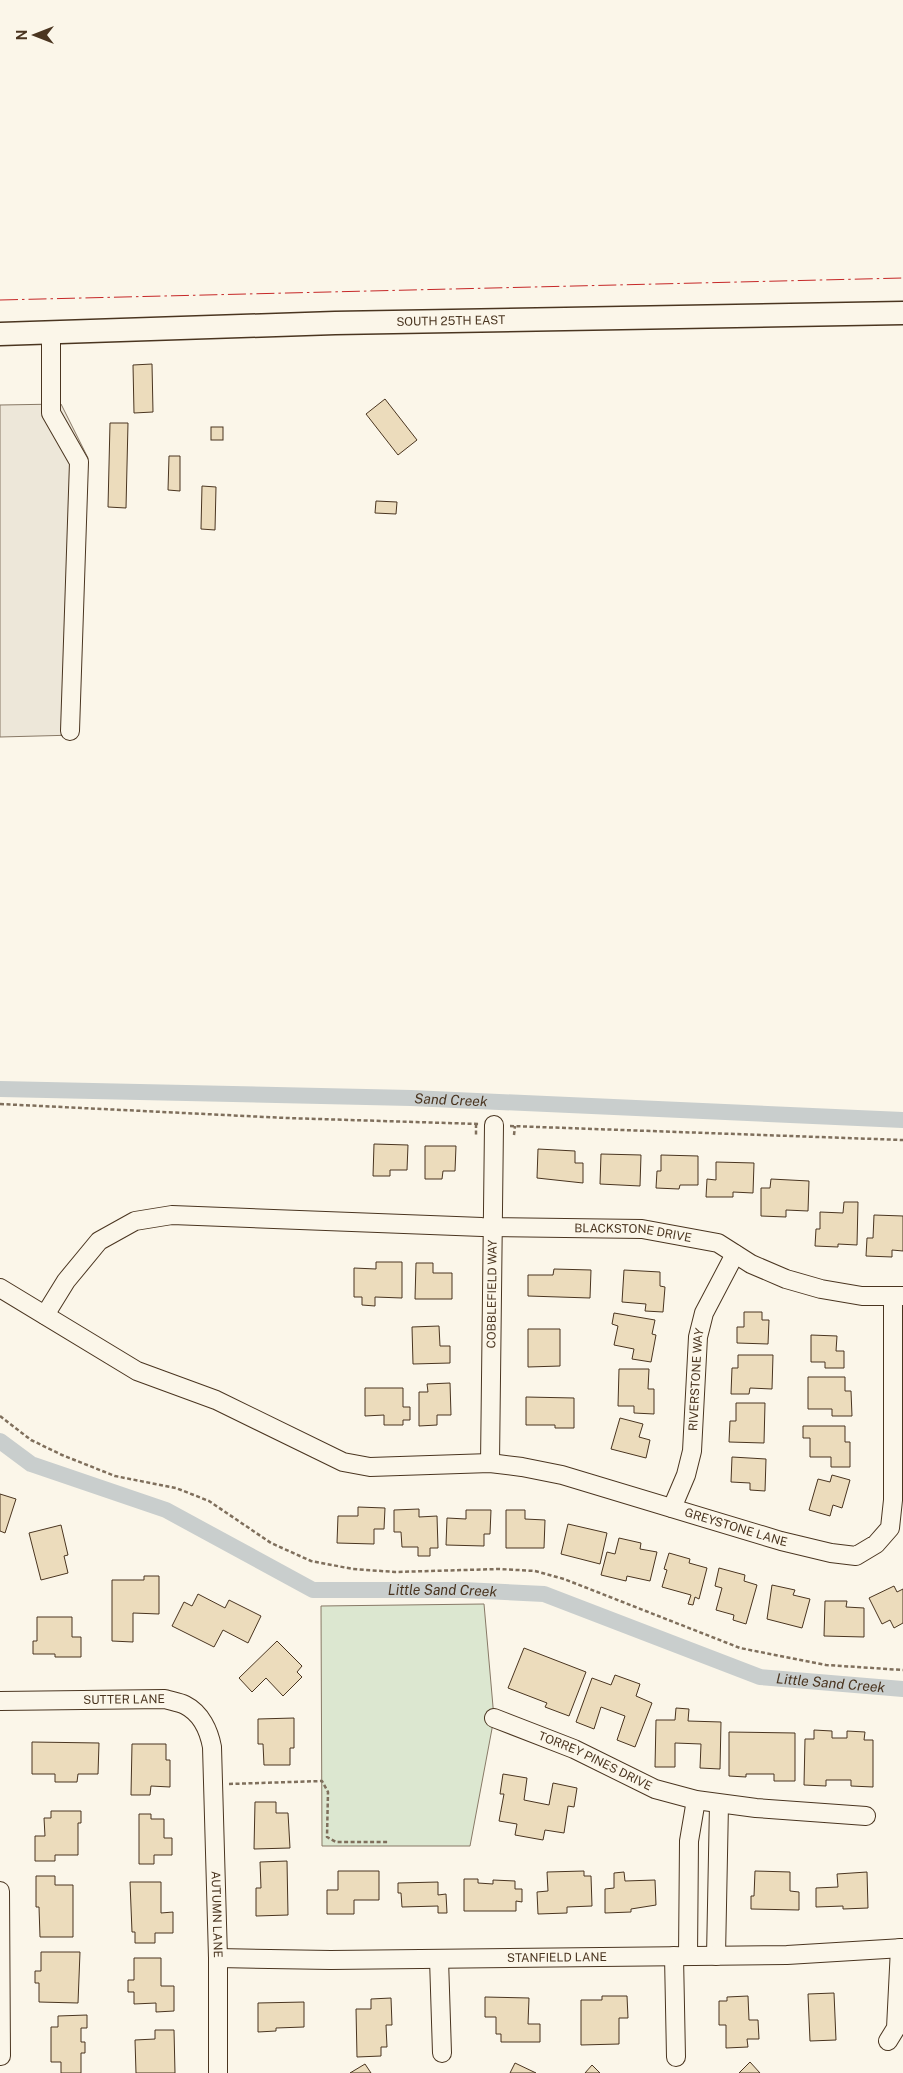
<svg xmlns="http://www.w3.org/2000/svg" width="903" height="2073" font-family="'Public Sans',sans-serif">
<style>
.green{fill:#dce7d0;stroke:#887966}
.parking{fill:#ede7d9;stroke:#887966}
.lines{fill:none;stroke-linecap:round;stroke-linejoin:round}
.canal{stroke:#c9cecd;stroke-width:16}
.building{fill:#ecdcbc;stroke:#4a3520}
.minor-casing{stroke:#4a3520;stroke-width:20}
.major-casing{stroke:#4a3520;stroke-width:25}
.path{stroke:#7f6f5c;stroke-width:2.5;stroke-dasharray:4 2.5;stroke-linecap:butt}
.minor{stroke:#fbf6e9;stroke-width:18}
.major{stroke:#fbf6e9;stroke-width:22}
.power{stroke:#c62828;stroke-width:1;stroke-dasharray:18 4 2.5 4;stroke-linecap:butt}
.labels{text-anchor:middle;stroke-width:4;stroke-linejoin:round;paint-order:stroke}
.street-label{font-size:12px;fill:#4a3520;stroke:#fbf6e9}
.water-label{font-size:14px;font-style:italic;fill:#4a3520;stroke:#fbf6e9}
</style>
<rect width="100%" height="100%" fill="#fbf6e9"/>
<!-- green -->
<path class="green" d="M484 1604 494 1718 470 1846H322L321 1606Z"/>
<!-- parking -->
<path class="parking" d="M61 404 88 458 76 735 0 737V405Z"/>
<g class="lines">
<!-- canal -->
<g class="canal">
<path id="s1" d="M0 1089 411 1098 903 1120"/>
<path id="s2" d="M0 1441 31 1464 166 1510 313 1590H463L544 1594 760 1677 903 1689"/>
</g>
</g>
<!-- building -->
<g class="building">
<path d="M152 364 153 412 134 413 133 365Z"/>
<path d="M385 399 417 440 398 455 366 414Z"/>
<path d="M110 423H128L126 508 108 507Z"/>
<rect x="211" y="427" width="12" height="13"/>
<path d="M169 456H180V491L168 490Z"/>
<path d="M202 486 216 487 215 530 201 529Z"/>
<path d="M376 501 397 502 396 514 375 513Z"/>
<path d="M374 1144 408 1145 407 1170H390V1176H373Z"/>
<path d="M425 1146H456L455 1171H443L442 1179H425Z"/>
<path d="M538 1149 575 1151V1163H583V1183L537 1178Z"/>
<path d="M601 1154 641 1155 640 1186 600 1184Z"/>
<path d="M661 1155 698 1156V1185H680L679 1189 656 1188 657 1171H661Z"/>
<path d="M716 1162 754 1163 753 1193 733 1192V1197H706L707 1179 716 1180Z"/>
<path d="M771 1179 809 1181 808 1211 786 1210V1217L761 1216V1188H770Z"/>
<path d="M844 1202H858L857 1245 838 1244V1247L815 1246 816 1229H820V1212L843 1213Z"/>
<path d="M874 1215 903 1216V1251L892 1250V1257L866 1256 867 1238H873Z"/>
<path d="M376 1262H402V1298L375 1297V1306L362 1305V1297H354V1268L376 1269Z"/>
<path d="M416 1263H433V1273H452V1299H415Z"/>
<path d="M554 1269 591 1270 590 1298 528 1296V1275H553Z"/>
<path d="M624 1270 660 1272V1286L665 1287 663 1312 645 1311 646 1304 622 1302Z"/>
<path d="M744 1312H762V1320H769L768 1344 737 1343V1327H744Z"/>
<path d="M614 1313 655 1320 652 1334 656 1335 651 1362 632 1359 634 1349 614 1345 618 1326 612 1324Z"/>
<path d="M439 1326 440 1346H450V1363L413 1364 412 1327Z"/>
<path d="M528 1329H560V1366L528 1367Z"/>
<path d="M811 1335 837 1336 836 1351H844V1368H825V1362H811Z"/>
<path d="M738 1355H773L772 1389 750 1388 749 1394H731L732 1368H738Z"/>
<path d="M619 1369H649L648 1389H654V1414L634 1413V1406H618Z"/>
<path d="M808 1377H845V1391H851L852 1416H832V1409H808Z"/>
<path d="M450 1383 451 1415H437V1425L419 1426V1392H428L427 1384Z"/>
<path d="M365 1388H403V1407H410V1420H403V1425H384V1415L365 1416Z"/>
<path d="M526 1397 574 1398V1428H555V1425H526Z"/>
<path d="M736 1403H765L764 1443 729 1442 730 1421H736Z"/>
<path d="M620 1418 643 1424 639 1437 650 1440 646 1458 611 1449Z"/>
<path d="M803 1426H845V1442H850V1467H831V1457H810V1438H803Z"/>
<path d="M732 1457 766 1459 765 1491 750 1490V1483L731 1482Z"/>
<path d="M832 1475 850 1480 842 1508 833 1505 830 1516 809 1510 818 1479 830 1482Z"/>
<path d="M0 1494 16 1499 5 1533 0 1531Z"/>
<path d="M358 1507 385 1508 384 1529H374V1544L337 1543 338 1516H358Z"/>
<path d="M419 1509V1517L437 1516 438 1548H430V1556H418V1547H402L401 1532H394V1510Z"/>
<path d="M466 1510H491L490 1534H484V1546L446 1545 447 1518 466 1519Z"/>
<path d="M506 1510H525V1519L545 1520 544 1548H506Z"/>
<path d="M568 1524 607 1533 600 1564 561 1554Z"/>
<path d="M61 1525 68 1555 64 1556 68 1573 41 1580 29 1533Z"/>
<path d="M619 1538 641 1543 640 1549 657 1552 650 1581 627 1576 626 1581 601 1575 607 1552 615 1554Z"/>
<path d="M669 1553 690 1559 689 1563 707 1568 699 1599 695 1597 693 1605 688 1604 691 1595 662 1587 667 1570 664 1569Z"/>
<path d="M719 1568 745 1575 744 1581 757 1585 746 1624 733 1620 734 1615 716 1610 722 1588 715 1586Z"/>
<path d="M144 1576H159V1614L133 1613V1642L112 1641V1580H144Z"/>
<path d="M772 1585 795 1590 793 1595 810 1599 802 1628 767 1619Z"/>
<path d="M894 1586 897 1592 903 1589V1623L894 1628 890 1620 882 1624 869 1598Z"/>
<path d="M198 1594 225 1608 229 1600 261 1616 248 1643 223 1630 214 1647 172 1626 184 1602 192 1606Z"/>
<path d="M825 1601H847L846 1607 864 1608V1637L824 1636Z"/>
<path d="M37 1617H72V1637H81V1657H55V1654H33V1641H37Z"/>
<path d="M277 1641 302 1666 297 1672 302 1677 283 1696 266 1678 252 1692 239 1678Z"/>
<path d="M524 1648 586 1672 569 1716 545 1707 547 1703 508 1688Z"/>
<path d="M615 1675 640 1684 636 1696 652 1703 635 1747 617 1740 625 1716 601 1707 594 1729 576 1722 592 1678 611 1685Z"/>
<path d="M676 1708 689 1709 688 1721 721 1722 720 1769 700 1768 701 1744 675 1743V1767H655L656 1720H675Z"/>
<path d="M294 1718V1748H290V1765H264L263 1744H258V1719Z"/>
<path d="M814 1730 832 1731V1738H847V1731L865 1732 864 1740H873V1787L851 1786V1780H826V1786L804 1785 805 1739H814Z"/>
<path d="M729 1732 795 1733V1781H774V1774H746V1777L729 1776Z"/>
<path d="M32 1742 99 1743 98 1774H78L77 1782H55V1774H32Z"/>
<path d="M132 1744H166V1760H170V1787L151 1786 150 1795H131Z"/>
<path d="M503 1774 527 1778 524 1800 549 1805 553 1783 577 1788 574 1807 568 1806 564 1833 545 1830 543 1840 515 1835 517 1824 499 1821 504 1794H500Z"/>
<path d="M255 1802H276V1813H288L290 1848 254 1849Z"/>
<path d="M51 1811H81V1823H78V1855H55V1861H35V1836H45L44 1818H51Z"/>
<path d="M139 1814H151V1819H164V1838H172V1855H154V1864H139Z"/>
<path d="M287 1861 288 1915 256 1916V1888H261L260 1862Z"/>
<path d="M338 1871H379V1900H354V1914H327V1890H338Z"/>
<path d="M584 1871V1876H591L592 1906 567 1907V1913L538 1914 537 1892 548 1891 547 1872Z"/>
<path d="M755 1871 790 1872V1891L799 1892V1910L751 1909V1896H754Z"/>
<path d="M624 1872 625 1881 655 1880 656 1905 631 1909V1912L605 1913V1889L614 1888V1873Z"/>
<path d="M867 1872 868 1908 843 1909V1906L816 1907V1888L838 1887 837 1874Z"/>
<path d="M36 1876H55V1885H73V1937H40L39 1907H36Z"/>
<path d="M464 1879H478V1883L493 1884V1880L515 1881V1889H522V1902L516 1901V1911H464Z"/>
<path d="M130 1882H161V1913L173 1912V1933H155V1943H135V1932H132Z"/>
<path d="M438 1882V1895L446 1894 447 1913H438V1906L402 1907 401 1893H398V1883Z"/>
<path d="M41 1952H80L78 2003 39 2002V1983H35V1971H41Z"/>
<path d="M134 1958H161V1986H174V2011L156 2012V2003L134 2004V1992H128V1980H134Z"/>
<path d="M834 1993 836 2040 810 2041 808 1994Z"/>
<path d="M602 1996H627L628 2018H619V2044L581 2045V2000H602Z"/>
<path d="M748 1996 749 2020H758L759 2039H747L748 2047 726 2048V2025H719V2001H727V1997Z"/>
<path d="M485 1997 529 1998 528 2024H540V2042H501V2034H496V2017H485Z"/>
<path d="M391 1998 392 2025H386L387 2047H381V2056L357 2057 356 2009H371V1999Z"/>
<path d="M304 2002V2027L276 2028V2031L258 2032V2003Z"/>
<path d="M87 2015V2028H81V2042H85V2053H81V2073H61V2062H51V2027H58V2016Z"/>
<path d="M155 2030H174L175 2073H136L135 2040 155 2039Z"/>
<path d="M750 2062 760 2073H739Z"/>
<path d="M515 2063 536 2073H510Z"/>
<path d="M365 2064 371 2073H350Z"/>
<path d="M592 2065 600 2073H585Z"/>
</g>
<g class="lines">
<defs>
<g id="minor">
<path d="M51 332V413L79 462 70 731"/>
<path id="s3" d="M0 1288 137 1371 216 1400 343 1462 370 1467 490 1463 522 1467 562 1475 781 1541 831 1553 856 1556 876 1544 890 1528 893 1500V1296"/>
<path id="s4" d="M45 1315 66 1281 99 1241 135 1221 172 1215 482 1227 642 1229 718 1243 751 1264 786 1279 821 1289 862 1296H903"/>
<path id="s5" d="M490 1463 494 1125"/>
<path id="s6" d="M672 1508 686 1475 692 1451 698 1337 704 1313 735 1254"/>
<path id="s7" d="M0 1701 165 1699C171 1701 179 1702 185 1705 201 1713 209 1731 212 1747L218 1958V2073"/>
<path id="s8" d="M494 1718 574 1749 655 1789 696 1800 756 1808 866 1816"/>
<path d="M0 1891 1 2056"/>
<path d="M674 1956 676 2057"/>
<path d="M688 1956 689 1841 696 1800"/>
<path d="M716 1956 719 1804"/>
<path id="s9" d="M218 1958 331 1960 787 1955 903 1948"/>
<path d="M439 1959 442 2053"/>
<path d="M888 2041 896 2028 900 1948"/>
</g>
<g id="major">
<path id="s10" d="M0 334 335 323 903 313"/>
</g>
</defs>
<!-- minor casing -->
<use href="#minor" class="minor-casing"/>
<!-- major casing -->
<use href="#major" class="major-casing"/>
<!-- path -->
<g class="path">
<path d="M0 1104 286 1118 479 1124"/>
<path d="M476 1124V1137"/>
<path d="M510 1126 903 1140"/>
<path d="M514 1135 515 1126"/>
<path d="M0 1416 31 1440 62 1455 115 1476 176 1488 209 1501 271 1543 311 1561 353 1569 395 1572 500 1569 535 1571 564 1579 740 1648 826 1665 903 1670"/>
<path d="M229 1784 322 1781 328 1792 327 1837 336 1842H389"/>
</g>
<!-- minor -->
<use href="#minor" class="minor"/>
<!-- major -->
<use href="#major" class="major"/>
<!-- power -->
<path class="power" d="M0 300 903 278"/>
</g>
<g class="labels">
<!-- street labels -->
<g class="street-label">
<text dy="4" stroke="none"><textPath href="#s10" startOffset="451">SOUTH 25TH EAST</textPath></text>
<text dy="4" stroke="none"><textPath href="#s4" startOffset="632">BLACKSTONE DRIVE</textPath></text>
<text dy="4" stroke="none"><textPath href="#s5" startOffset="169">COBBLEFIELD WAY</textPath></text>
<text dy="4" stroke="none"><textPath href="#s6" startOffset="132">RIVERSTONE WAY</textPath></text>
<text dy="4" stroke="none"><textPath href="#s3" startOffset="788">GREYSTONE LANE</textPath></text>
<text dy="4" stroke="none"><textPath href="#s7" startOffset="124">SUTTER LANE</textPath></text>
<text dy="4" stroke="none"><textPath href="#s8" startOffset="110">TORREY PINES DRIVE</textPath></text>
<text dy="4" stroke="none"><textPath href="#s7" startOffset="405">AUTUMN LANE</textPath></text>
<text dy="4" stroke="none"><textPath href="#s9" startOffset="339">STANFIELD LANE</textPath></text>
</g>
<!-- water labels -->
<g class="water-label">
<text dy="5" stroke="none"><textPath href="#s1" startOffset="451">Sand Creek</textPath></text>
<text dy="5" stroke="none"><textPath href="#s2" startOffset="478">Little Sand Creek</textPath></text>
<text dy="5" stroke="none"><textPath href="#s2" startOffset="882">Little Sand Creek</textPath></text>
</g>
</g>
<!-- north arrow -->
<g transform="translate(35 35) rotate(270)" stroke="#fbf6e9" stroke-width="4" paint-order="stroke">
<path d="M0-4L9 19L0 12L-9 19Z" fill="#4a3520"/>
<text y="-8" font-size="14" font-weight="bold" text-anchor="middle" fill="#4a3520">N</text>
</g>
</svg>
